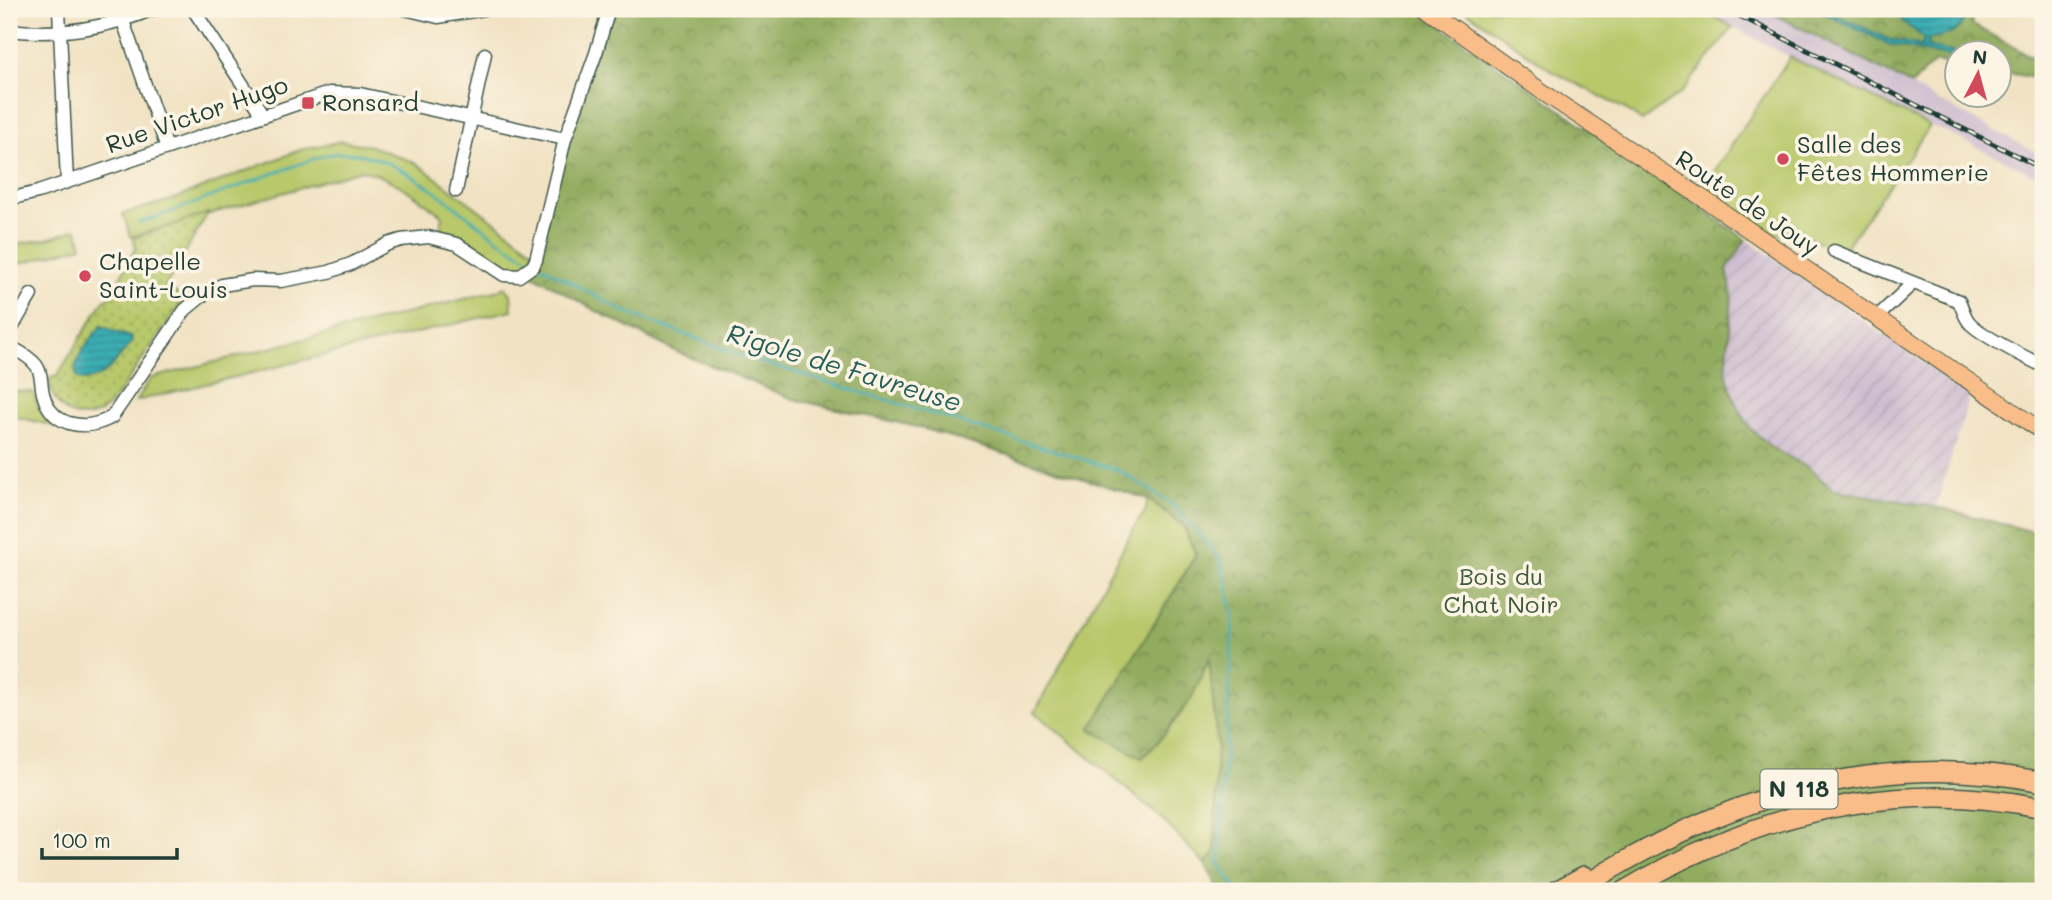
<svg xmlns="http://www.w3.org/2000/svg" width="2052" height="900" font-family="Mali,sans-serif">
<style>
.industrial{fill:url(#industrial-furrows)}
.railway{fill:#cebed0}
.green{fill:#b8c86b;stroke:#6c8250;stroke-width:2}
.forest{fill:url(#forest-crowns);stroke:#58744a;stroke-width:2}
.park{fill:url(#park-dots);stroke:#6c8250;stroke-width:2}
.water{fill:url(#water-rules);stroke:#2d7574;stroke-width:2}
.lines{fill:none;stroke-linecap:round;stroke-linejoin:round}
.stream{stroke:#3badb4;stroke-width:2.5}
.minor-casing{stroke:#3e5649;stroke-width:15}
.major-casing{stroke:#3e5649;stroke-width:18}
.highway-casing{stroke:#3e5649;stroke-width:22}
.minor{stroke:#fff;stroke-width:12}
.major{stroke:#f8bd88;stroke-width:16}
.highway{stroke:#f8bd88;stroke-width:19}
.rail-casing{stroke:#1f3d34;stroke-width:5}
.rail{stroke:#fcf5e5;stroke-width:2.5;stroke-dasharray:8;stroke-linecap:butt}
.poi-dot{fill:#d1495b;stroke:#fcf5e5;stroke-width:2.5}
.labels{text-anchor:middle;stroke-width:7;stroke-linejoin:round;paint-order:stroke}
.shield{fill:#fcf5e5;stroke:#617469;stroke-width:2}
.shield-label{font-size:23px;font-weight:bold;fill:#1f3d34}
.poi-label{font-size:24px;fill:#1f3d34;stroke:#fcf5e5;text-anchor:start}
.street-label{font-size:24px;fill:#1f3d34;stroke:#fcf5e5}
.park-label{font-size:24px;fill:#3e593f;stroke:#fcf5e5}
.water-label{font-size:26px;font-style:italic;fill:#275f5a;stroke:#fcf5e5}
</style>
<defs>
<pattern id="industrial-furrows" width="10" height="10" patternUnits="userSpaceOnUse" patternTransform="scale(1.75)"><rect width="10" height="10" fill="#cebed0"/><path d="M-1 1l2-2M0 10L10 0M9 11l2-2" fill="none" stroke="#b0a4b3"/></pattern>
<pattern id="forest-crowns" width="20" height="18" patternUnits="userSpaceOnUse" patternTransform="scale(1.75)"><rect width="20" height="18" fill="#92ac5f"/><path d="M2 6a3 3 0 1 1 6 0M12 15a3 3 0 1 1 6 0" fill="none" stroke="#778d4f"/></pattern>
<pattern id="park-dots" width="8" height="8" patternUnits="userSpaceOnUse" patternTransform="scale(1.75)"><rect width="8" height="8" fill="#b8c86b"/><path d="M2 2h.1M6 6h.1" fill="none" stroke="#95a459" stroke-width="1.8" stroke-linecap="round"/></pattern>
<pattern id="water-rules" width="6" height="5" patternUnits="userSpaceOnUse" patternTransform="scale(1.75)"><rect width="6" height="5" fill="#3badb4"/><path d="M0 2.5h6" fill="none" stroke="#318e93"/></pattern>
</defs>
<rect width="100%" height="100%" fill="#fcf5e5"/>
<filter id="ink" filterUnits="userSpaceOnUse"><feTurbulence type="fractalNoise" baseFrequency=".0143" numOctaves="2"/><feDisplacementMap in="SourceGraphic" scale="14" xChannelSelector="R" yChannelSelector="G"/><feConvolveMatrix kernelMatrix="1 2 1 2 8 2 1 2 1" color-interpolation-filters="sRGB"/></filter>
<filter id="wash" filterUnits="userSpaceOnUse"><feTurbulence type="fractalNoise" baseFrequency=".00686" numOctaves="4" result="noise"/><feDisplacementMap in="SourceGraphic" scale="28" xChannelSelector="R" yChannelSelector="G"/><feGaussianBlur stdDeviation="1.57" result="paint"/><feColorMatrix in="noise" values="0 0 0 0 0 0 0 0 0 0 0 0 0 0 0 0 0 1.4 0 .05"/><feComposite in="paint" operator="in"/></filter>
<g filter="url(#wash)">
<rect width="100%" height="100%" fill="#f1e2c3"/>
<!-- industrial -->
<path class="industrial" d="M1746 239 1970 395 1936 507 1834 490 1807 467 1771 447 1750 428 1735 402 1726 372 1732 295 1727 270Z"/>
<!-- railway -->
<path class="railway" d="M1700 9H1764L2043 156V179L1790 57Z"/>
<!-- green -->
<g class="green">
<path d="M1463 9H1700L1733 27 1682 92 1642 121 1627 110 1554 72Z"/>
<path d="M1790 57 1930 126 1843 251 1795 233 1775 236 1704 187Z"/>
<path d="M342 141 371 146 416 163 533 250V256L521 272 518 269 507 268 473 243 440 230 443 216C417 197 393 177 361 170L131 237 123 214 171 200 300 150Z"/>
<path d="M77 229 82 246 26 262 9 264V245L47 239Z"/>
<path d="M505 287 511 294 512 310 136 401 151 378 496 291Z"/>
<path d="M9 391 33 392 39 409 54 426 9 415Z"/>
<path d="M1148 499 1183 526 1196 554 1091 729 1142 758C1171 729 1198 696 1209 656L1217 743 1215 853 1205 864 1160 817 1035 712 1135 526 1145 512Z"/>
</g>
<!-- forest -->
<g class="forest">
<path d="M618 9H1416L1746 239 1727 270 1732 295 1726 372 1735 402 1750 428 1771 447 1807 467 1834 490 1936 507 2043 534V891H1220L1205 864 1215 853 1217 743 1209 659 1191 699 1157 743 1142 758 1090 729 1196 555 1183 526 1148 499 922 428 793 399 677 352 600 313 530 273 560 157 604 28Z"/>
<path d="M1764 9H1973L1971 24 2030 56 2043 59V79L2000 72V52H1958L1957 65 1935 62 1911 85Z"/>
</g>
<!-- park -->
<path class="park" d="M208 213 165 287 185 298 111 404C85 430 53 414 49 379L57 376 104 300 109 298 136 248 133 238Z"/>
<!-- water -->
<g class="water">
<path d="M1815 9H1823L1888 39 1922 46 1924 38 1902 21 1899 9H1964L1966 14C1958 37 1950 33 1929 39L1927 47 1957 53V58L1888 44Z"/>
<path d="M101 326 132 338 131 343C117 360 103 384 78 379 68 362 91 340 101 326Z"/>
</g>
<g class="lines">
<!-- stream -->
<g class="stream">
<path d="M139 223C190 207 238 185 289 168 306 162 327 152 346 153 373 154 397 166 420 181 458 205 492 240 533 261"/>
<path d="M538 264 621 310 747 358 1118 470 1173 505 1221 560 1233 615 1219 863 1237 891"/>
</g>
</g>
</g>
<g filter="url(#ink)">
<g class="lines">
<defs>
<g id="minor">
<path d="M59 9 67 182"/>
<path d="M193 9 263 115"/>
<path d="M405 9 438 17 484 9"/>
<path d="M123 21 167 148"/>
<path d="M9 30C58 36 107 28 153 9"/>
<path d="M456 191 485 54"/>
<path d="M9 199 38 192 329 93 360 94 565 139"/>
<path d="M1834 251 1959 301C1962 307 1964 316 1969 322 1979 335 2027 358 2043 366"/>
<path d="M1876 318 1912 284"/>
<path d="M9 333 31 295"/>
<path d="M9 346C18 351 29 356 36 365 43 374 40 386 44 397 53 428 88 431 112 417L185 310 207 292 222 285 253 280 281 281 329 272 351 264 388 244 401 240 428 237 457 244 504 275 519 276 533 266 536 260 565 139 596 53 609 9"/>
</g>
<path id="major" d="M1427 9 1547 95 1701 197 2043 432"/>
<g id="highway">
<path d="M1556 891 1584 876"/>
<path d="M1576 891C1718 799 1873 748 2043 782"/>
<path d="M1624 891C1752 815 1894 777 2043 808"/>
</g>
</defs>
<!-- minor casing -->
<use href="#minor" class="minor-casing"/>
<!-- major casing -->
<use href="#major" class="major-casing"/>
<!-- highway casing -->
<use href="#highway" class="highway-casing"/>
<!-- minor -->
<use href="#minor" class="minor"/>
<!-- major -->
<use href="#major" class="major"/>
<!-- highway -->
<use href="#highway" class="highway"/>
<defs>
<path id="rail" d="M1726 9 2043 169"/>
</defs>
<!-- rail casing -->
<use href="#rail" class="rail-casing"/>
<!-- rail -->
<use href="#rail" class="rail"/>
</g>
</g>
<!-- markers -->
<g class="poi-dot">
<rect x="301" y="96" width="14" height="14" rx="3.5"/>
<circle cx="1783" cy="159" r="7"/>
<circle cx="85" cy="276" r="7"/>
</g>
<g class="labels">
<!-- shield labels -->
<rect class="shield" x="1760.5" y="769.5" width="77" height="39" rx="5"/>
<g class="shield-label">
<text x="1799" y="797">N 118</text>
</g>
<!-- poi labels -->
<g class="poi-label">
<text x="322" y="111">Ronsard</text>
<text x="1797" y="153">Salle des<tspan x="1797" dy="28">Fêtes Hommerie</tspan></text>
<text x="99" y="270">Chapelle<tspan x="99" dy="28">Saint-Louis</tspan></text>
</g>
<!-- street labels -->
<g class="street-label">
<text transform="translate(197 115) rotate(-19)" y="8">Rue Victor Hugo</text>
<text transform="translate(1747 203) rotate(34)" y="8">Route de Jouy</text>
</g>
<!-- park labels -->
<g class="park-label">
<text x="1501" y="585">Bois du<tspan x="1501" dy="28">Chat Noir</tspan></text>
</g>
<!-- water labels -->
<g class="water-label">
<text transform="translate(844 368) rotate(17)" y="9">Rigole de Favreuse</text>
</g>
</g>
<!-- margin -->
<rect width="2052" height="900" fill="none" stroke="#fcf5e5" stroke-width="35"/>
<!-- north arrow -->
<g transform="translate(1978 74) rotate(6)"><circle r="33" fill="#fcf5e5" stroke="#a4ab9e" stroke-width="2"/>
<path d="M0-5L12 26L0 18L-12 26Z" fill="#d1495b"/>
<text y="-10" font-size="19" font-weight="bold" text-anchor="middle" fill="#1f3d34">N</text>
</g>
<!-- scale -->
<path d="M42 848v10h135v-10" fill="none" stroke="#1f3d34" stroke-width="3.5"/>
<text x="52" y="848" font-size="21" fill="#1f3d34" stroke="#fcf5e5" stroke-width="5" paint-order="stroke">100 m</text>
</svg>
